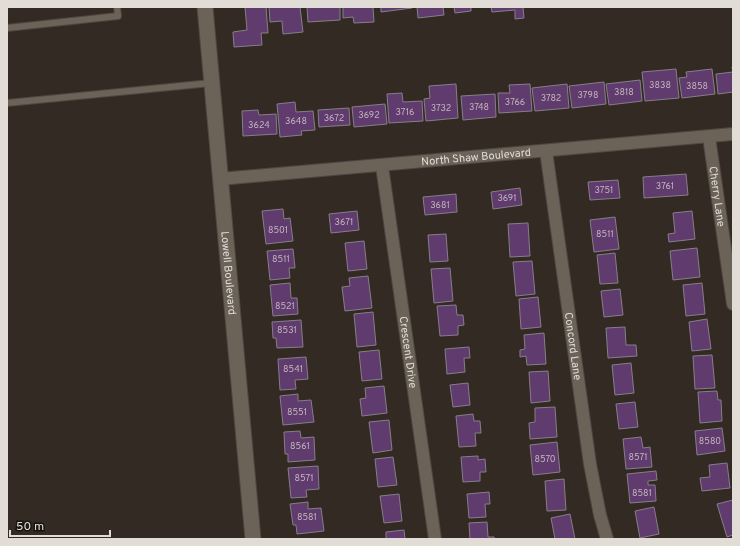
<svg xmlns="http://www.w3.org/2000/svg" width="740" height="546" font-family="Overpass,sans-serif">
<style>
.building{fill:#603b6d;stroke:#867e89}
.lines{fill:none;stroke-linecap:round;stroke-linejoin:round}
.service-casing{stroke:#4f4741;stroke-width:8}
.minor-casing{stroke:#4f4741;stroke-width:14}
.tertiary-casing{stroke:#4f4741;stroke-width:17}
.service{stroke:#6b6258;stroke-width:6}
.minor{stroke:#6b6258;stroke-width:12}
.tertiary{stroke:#6b6258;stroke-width:15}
.labels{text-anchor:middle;stroke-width:3;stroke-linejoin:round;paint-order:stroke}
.number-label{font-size:9px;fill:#c2b4bc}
.street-label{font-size:11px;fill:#e2dcd7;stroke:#181410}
</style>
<rect width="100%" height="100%" fill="#332b23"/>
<!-- building -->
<g class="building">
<path d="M245 7H266L268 33H261L262 45 234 47 233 32 247 30Z"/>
<path d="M269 7H300L303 32 283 34 282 21 270 22Z"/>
<path d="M307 7H340V20L308 22Z"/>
<path d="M343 7H373L374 22 354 23 353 17 343 18Z"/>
<path d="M381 7H412V8L381 12Z"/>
<path d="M417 7H443L444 15 418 18Z"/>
<path d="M454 7H471V11L455 13Z"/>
<path d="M491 7H523L524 18 515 19V10L492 12Z"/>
<path d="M732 67H733V92L718 94 716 74 733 72Z"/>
<path d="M676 69 679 98 645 101 642 72Z"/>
<path d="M712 69 715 94 682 98 679 78 687 77 686 72Z"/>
<path d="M640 80 642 101 609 105 606 84Z"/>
<path d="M604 82 606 104 572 108 569 86Z"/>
<path d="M456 84 458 118 426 121 424 99 430 98 429 86Z"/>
<path d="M530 84 532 111 499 113 498 93H510L509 85Z"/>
<path d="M567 84 569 108 535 111 532 88Z"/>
<path d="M402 93 403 102 422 101 423 121 389 123 387 94Z"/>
<path d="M495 94 496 117 463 120 461 96Z"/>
<path d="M295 102 296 112 313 111 315 130 301 131 302 135 280 137 277 104Z"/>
<path d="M385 104 387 124 354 127 352 107Z"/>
<path d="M349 108 350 125 319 127 318 110Z"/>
<path d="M258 110 259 115 276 114 277 134 243 136 242 111Z"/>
<path d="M686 174 688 195 644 198 643 177Z"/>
<path d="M618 180 620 198 590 200 588 182Z"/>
<path d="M520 188 522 205 493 209 491 192Z"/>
<path d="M456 194 457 212 425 215 423 197Z"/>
<path d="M283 209 284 219 290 218 293 241 266 244 262 211Z"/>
<path d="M357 211 359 230 331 233 329 214Z"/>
<path d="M692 211 695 239 669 242 668 234 675 233 673 213Z"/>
<path d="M615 217 619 249 594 252 590 220Z"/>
<path d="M528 223 530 256 510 257 508 224Z"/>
<path d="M446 234 448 261 430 262 428 235Z"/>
<path d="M364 241 367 269 348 271 345 243Z"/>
<path d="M697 248 700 277 673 280 670 251Z"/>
<path d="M293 249 295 268H289L290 278 270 280 267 251Z"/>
<path d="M615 253 618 283 600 284 597 255Z"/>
<path d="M532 261 535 294 516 296 513 262Z"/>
<path d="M450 268 453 301 434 303 431 269Z"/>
<path d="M368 276 372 308 345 311 342 287 350 286 349 278Z"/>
<path d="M290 283 291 298H297L298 314 273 316 270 285Z"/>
<path d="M702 283 705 314 686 316 683 285Z"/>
<path d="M620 289 623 315 604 317 601 291Z"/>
<path d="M538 297 541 327 521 329 519 299Z"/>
<path d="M456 305 457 315H463L464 325 458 326V335L440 336 437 306Z"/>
<path d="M373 312 376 345 357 347 354 314Z"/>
<path d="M707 319 711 349 692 351 689 322Z"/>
<path d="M301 320 303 347 277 348 276 338H273L272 322Z"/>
<path d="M625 327 626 345H636L637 356 608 358 606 328Z"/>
<path d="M544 333 546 364 527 365 526 356 520 357V350L525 349 524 335Z"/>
<path d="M469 347 470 358H464L465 372 447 374 445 349Z"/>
<path d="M379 350 382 379 362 381 359 352Z"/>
<path d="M712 355 715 388 695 389 693 356Z"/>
<path d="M306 357 308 379 295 380 296 389 280 390 278 359Z"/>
<path d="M631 363 634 393 615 395 612 365Z"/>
<path d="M548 371 550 401 531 403 529 372Z"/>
<path d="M468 383 470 405 453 407 450 385Z"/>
<path d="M384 386 387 413 362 416 360 399 366 398 365 388Z"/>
<path d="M717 391 718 400H721L722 421 700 423 698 392Z"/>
<path d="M298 394V401L311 400 314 422 283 425 280 396Z"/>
<path d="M635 402 638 427 619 429 616 404Z"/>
<path d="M555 407 557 437 530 439 529 423 535 422V408Z"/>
<path d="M473 414 474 421H480L481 433H475L476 446 459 447 456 416Z"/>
<path d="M389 420 392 450 373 453 369 422Z"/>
<path d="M722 428 725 451 697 455 695 431Z"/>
<path d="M300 431 301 438 314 437 315 460 288 462V454H285L284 432Z"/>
<path d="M641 437 643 448 650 447 652 467 626 469 623 439Z"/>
<path d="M557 442 560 472 533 475 530 445Z"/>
<path d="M478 456V460L485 459 486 472H480V481L463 482 461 457Z"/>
<path d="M393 457 397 485 378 487 375 459Z"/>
<path d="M727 463 730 488 702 491 700 478 710 477 709 465Z"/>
<path d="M318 466 319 489 306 490 307 497 291 498 288 468Z"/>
<path d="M656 471 657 480 648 481V485H655L656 501 630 503 627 474Z"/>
<path d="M564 479 566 510 547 511 545 481Z"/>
<path d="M489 492 490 504H485L486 517 469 518 467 494Z"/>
<path d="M399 494 402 521 384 523 380 496Z"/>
<path d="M733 500V535L727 537 717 504Z"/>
<path d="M308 502V509L321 508 324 531 297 534 296 525H293L290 504Z"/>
<path d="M654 507 659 534 640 538 635 511Z"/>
<path d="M570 514 575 539H555L551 518Z"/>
<path d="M487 522 488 537H494L495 539H470L469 523Z"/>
<path d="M404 530 405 539H386V532Z"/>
</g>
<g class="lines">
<defs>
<g id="service">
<path d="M7 28 118 16 117 7"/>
<path d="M7 103 211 83"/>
</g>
<g id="minor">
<path id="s1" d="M709 137 733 304"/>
<path id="s2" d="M546 151 590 464 600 515 607 539"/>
<path id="s3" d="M382 166 435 539"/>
<path id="s4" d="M220 179 733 134"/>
</g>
<g id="tertiary">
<path id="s5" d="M205 7 253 539"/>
</g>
</defs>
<!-- service casing -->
<use href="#service" class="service-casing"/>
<!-- minor casing -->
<use href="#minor" class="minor-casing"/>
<!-- tertiary casing -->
<use href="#tertiary" class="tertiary-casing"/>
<!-- service -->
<use href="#service" class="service"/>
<!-- minor -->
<use href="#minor" class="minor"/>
<!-- tertiary -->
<use href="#tertiary" class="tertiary"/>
</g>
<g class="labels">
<!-- number labels -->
<g class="number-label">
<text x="660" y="88">3838</text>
<text x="697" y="89">3858</text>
<text x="624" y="95">3818</text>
<text x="588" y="98">3798</text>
<text x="551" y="101">3782</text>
<text x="515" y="105">3766</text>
<text x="479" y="110">3748</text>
<text x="441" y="111">3732</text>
<text x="405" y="115">3716</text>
<text x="369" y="118">3692</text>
<text x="334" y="121">3672</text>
<text x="296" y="124">3648</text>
<text x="259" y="128">3624</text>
<text x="665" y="189">3761</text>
<text x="604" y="193">3751</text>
<text x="507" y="201">3691</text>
<text x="440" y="208">3681</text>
<text x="344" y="225">3671</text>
<text x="278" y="233">8501</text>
<text x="605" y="237">8511</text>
<text x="281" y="262">8511</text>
<text x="285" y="309">8521</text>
<text x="287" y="333">8531</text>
<text x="293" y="372">8541</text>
<text x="297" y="415">8551</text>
<text x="710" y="444">8580</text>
<text x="300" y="449">8561</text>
<text x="638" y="460">8571</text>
<text x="545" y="462">8570</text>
<text x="304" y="481">8571</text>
<text x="642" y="496">8581</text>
<text x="307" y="520">8581</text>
</g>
<!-- street labels -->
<g class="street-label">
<text dy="4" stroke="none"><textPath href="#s4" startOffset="257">North Shaw Boulevard</textPath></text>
<text dy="4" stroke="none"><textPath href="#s1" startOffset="60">Cherry Lane</textPath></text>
<text dy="4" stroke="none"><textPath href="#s5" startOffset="267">Lowell Boulevard</textPath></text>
<text dy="4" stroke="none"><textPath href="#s2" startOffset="197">Concord Lane</textPath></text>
<text dy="4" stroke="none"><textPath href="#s3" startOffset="188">Crescent Drive</textPath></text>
</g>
</g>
<!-- border -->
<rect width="740" height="546" fill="none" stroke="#e2dcd7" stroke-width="16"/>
<!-- scale -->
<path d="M10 530v6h100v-6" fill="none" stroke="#e2dcd7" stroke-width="2"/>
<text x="16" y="530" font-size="12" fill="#e2dcd7" stroke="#181410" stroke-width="3" paint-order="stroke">50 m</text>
</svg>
